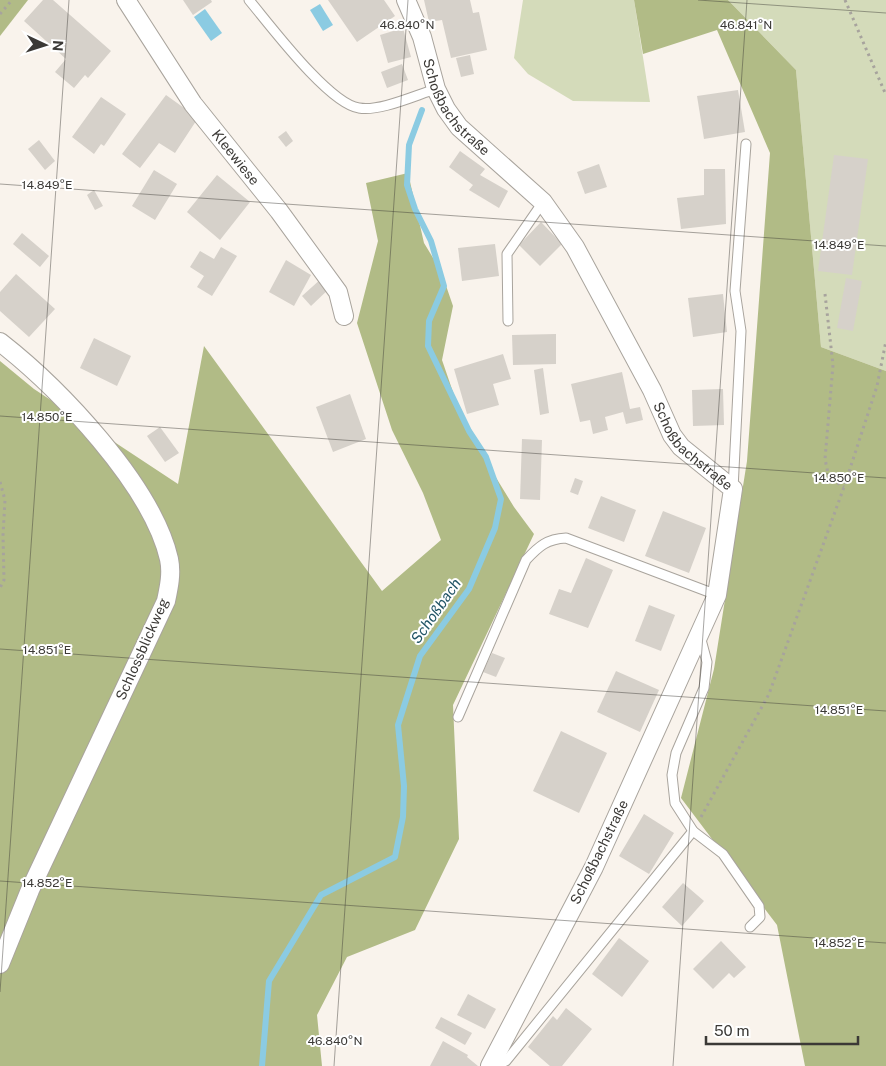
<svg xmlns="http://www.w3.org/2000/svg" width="886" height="1066" font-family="'Public Sans',sans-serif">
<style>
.green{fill:#d4dbba}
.forest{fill:#b1bb86}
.water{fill:#8bcbe2}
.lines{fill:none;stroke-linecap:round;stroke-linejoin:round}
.stream{stroke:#8bcbe2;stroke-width:6}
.building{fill:#d6d1ca}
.lane-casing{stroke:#a9a49d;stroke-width:11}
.street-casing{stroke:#a9a49d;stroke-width:20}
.path{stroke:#a7a39d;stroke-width:3;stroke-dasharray:2.5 4;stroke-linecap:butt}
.lane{stroke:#fff;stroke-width:9}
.street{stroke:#fff;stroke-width:18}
.ticks{fill:none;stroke:#3b3936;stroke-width:1;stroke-opacity:0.45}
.labels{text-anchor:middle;stroke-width:4;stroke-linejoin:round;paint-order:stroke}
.street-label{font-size:14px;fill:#3b3936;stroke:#fff}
.water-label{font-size:15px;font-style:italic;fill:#256;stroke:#fff}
.ticks-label{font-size:12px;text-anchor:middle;fill:#3b3936;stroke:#fff;stroke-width:4;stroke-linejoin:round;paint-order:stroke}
</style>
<rect width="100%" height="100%" fill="#f9f3ec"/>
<!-- green -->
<g class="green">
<path d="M523 0H634L650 102 573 101 528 74 514 58Z"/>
<path d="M728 0H886V371L821 347 796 70Z"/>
</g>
<!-- forest -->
<g class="forest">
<path d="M0 0H28L0 36Z"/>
<path d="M634 0H728L796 70 821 347 886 371V1066H805L777 925 681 798 714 669 747 461 770 153 717 30 643 54Z"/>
<path d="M408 173 424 243 441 271 453 306 442 360 465 427 514 507 534 534 453 705 459 839 415 930 347 957 317 1015 322 1066H0V361L34 389 178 484 204 346 382 591 441 540 423 493 392 430 357 323 378 241 366 183Z"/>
</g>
<!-- water -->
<g class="water">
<path d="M320 4 333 25 323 31 310 10Z"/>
<path d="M205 9 222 33 211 41 194 17Z"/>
</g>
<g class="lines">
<!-- stream -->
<path class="stream" d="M262 1066 269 981 321 895 395 857 403 817 404 786 398 725 420 656 469 589 495 528 501 499 486 457 469 431 428 346 429 321 444 286 431 241 415 209 407 185 409 145 422 110"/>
</g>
<!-- building -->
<g class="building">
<path d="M43 0H53L111 51 88 78 85 75 74 88 55 72 66 59 24 21Z"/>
<path d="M183 0H211L212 2 193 15Z"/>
<path d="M328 0H384L395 16 357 42Z"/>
<path d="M424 0H470L473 13 479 12 487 50 451 58 442 20 429 22Z"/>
<path d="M403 28 411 57 388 63 380 35Z"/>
<path d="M470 55 474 74 461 77 456 58Z"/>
<path d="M402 64 408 80 387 88 381 72Z"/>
<path d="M738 90 745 132 704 139 697 96Z"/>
<path d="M166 95 198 118 175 153 159 143 140 168 122 154Z"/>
<path d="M101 97 126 114 104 146 101 144 94 154 72 137Z"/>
<path d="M286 131 293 141 286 147 278 137Z"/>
<path d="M39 140 55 161 45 170 28 149Z"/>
<path d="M460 151 485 169 480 175 508 191 499 208 469 190 473 185 449 167Z"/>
<path d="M834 155 868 159 852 275 818 271Z"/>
<path d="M599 164 607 187 585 194 577 172Z"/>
<path d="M704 169H725L726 224 681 229 677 198 704 195Z"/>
<path d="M154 170 177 184 155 220 132 206Z"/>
<path d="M217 175 250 202 220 240 187 212Z"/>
<path d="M94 190 103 206 95 210 87 195Z"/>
<path d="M541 222 562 244 540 266 519 245Z"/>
<path d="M22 233 49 256 40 267 13 244Z"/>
<path d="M495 244 499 276 462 281 458 248Z"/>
<path d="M221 247 237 256 212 296 197 287 204 276 190 267 200 251 214 259Z"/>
<path d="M286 260 311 275 294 306 269 292Z"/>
<path d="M16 274 55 309 29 337 0 311V292Z"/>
<path d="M322 278 331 287 311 306 302 296Z"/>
<path d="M846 278 862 281 853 331 837 328Z"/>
<path d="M723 294 727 332 693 337 688 298Z"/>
<path d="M556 334V364L513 365 512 335Z"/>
<path d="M94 338 131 356 117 386 80 368Z"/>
<path d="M503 354 511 379 493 384 499 405 467 414 454 369Z"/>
<path d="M543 368 549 413 540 415 534 370Z"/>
<path d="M622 372 630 409 640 407 643 420 626 424 623 412 605 417 608 430 593 434 590 420 580 422 571 384Z"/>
<path d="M723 389 724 425 693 426 692 390Z"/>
<path d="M350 394 366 439 333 452 316 407Z"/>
<path d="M160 427 179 453 165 462 147 436Z"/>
<path d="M522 439 542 440 540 500 520 499Z"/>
<path d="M575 478 583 481 578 495 570 492Z"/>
<path d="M601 496 636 510 624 542 588 528Z"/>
<path d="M663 511 706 528 689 573 645 556Z"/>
<path d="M586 558 613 570 588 628 549 614 559 589 571 593Z"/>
<path d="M649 605 675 615 661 651 635 641Z"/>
<path d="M492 653 505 658 496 677 483 672Z"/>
<path d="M616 671 659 690 640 732 597 712Z"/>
<path d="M561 731 607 753 579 813 533 791Z"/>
<path d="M644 814 674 833 649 874 619 856Z"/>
<path d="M683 883 704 901 682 926 662 907Z"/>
<path d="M619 938 649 961 622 997 592 974Z"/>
<path d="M721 941 746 967 734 978 729 973 713 989 693 969Z"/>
<path d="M468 994 496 1009 485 1029 457 1015Z"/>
<path d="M566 1008 592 1029 562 1066H550L528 1047 553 1016 557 1020Z"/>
<path d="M441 1017 472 1033 465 1045 435 1028Z"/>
<path d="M443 1041 468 1055 467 1057 478 1066H430Z"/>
</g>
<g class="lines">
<defs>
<g id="lane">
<path d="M249 0C270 25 329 104 359 108 379 112 416 95 436 89"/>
<path d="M508 321 507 254 543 202"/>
<path d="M733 489 741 331 735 291 746 144"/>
<path d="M700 636 707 662 704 688 676 753 672 775 675 803 693 831 723 854 759 906 760 917 750 927"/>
<path d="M458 717 526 560C539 546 547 539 566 538L717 595"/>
<path d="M495 1066 506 1061 693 831"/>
</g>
<g id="street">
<path id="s1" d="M126 0 193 104 279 211 338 292 344 316"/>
<path id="s2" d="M406 0 422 37 436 89 446 109 459 127 543 202 575 247 652 390 672 435 681 447 733 489 717 595 594 867 490 1066"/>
<path d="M0 342C59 388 152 485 169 559 172 573 169 587 166 601L30 890 0 964"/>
</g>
</defs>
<!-- lane casing -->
<use href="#lane" class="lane-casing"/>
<!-- street casing -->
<use href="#street" class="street-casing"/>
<!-- path -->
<g class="path">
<path d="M845 0 886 95"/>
<path d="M0 14 12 0"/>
<path d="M825 294 833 365 825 459 829 478 844 487"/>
<path d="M0 482 5 500 3 535 4 580 0 588"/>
<path d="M701 817 769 694 844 487 877 386 886 341"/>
</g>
<!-- lane -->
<use href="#lane" class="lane"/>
<!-- street -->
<use href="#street" class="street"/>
</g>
<!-- ticks -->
<path class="ticks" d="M698 0 886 13M0 184 886 246M0 416 886 478M0 649 886 711M0 881 886 943M0 992 69 0M334 1066 408 0M673 1066 747 0"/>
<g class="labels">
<!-- street labels -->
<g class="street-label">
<text dy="5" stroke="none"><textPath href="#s2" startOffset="120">Schoßbachstraße</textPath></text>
<text dy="5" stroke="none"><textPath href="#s1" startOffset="192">Kleewiese</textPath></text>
<text dy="5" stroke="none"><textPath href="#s2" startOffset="540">Schoßbachstraße</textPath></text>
<text transform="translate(142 649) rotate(-66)" y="5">Schlossblickweg</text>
<text transform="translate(599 852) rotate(-64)" y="5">Schoßbachstraße</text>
</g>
<!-- water labels -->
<g class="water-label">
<text transform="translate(436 611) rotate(-55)" y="5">Schoßbach</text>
</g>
</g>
<g class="ticks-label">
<text x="407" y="29">46.840°N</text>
<text x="746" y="29">46.841°N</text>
<text x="47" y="189">14.849°E</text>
<text x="839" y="249">14.849°E</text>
<text x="47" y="421">14.850°E</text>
<text x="839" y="482">14.850°E</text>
<text x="47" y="654">14.851°E</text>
<text x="839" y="714">14.851°E</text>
<text x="47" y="887">14.852°E</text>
<text x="839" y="947">14.852°E</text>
<text x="335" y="1045">46.840°N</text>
</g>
<!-- north arrow -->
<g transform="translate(45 45) rotate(94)" stroke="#ffffff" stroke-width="4" paint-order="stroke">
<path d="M0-4L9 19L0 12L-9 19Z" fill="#3b3936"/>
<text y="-8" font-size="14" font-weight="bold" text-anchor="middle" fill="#3b3936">N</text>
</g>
<!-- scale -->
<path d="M706 1036v8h152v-8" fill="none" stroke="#3b3936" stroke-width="2.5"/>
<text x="714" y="1036" font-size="15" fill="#3b3936" stroke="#ffffff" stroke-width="4" paint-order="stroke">50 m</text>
</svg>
